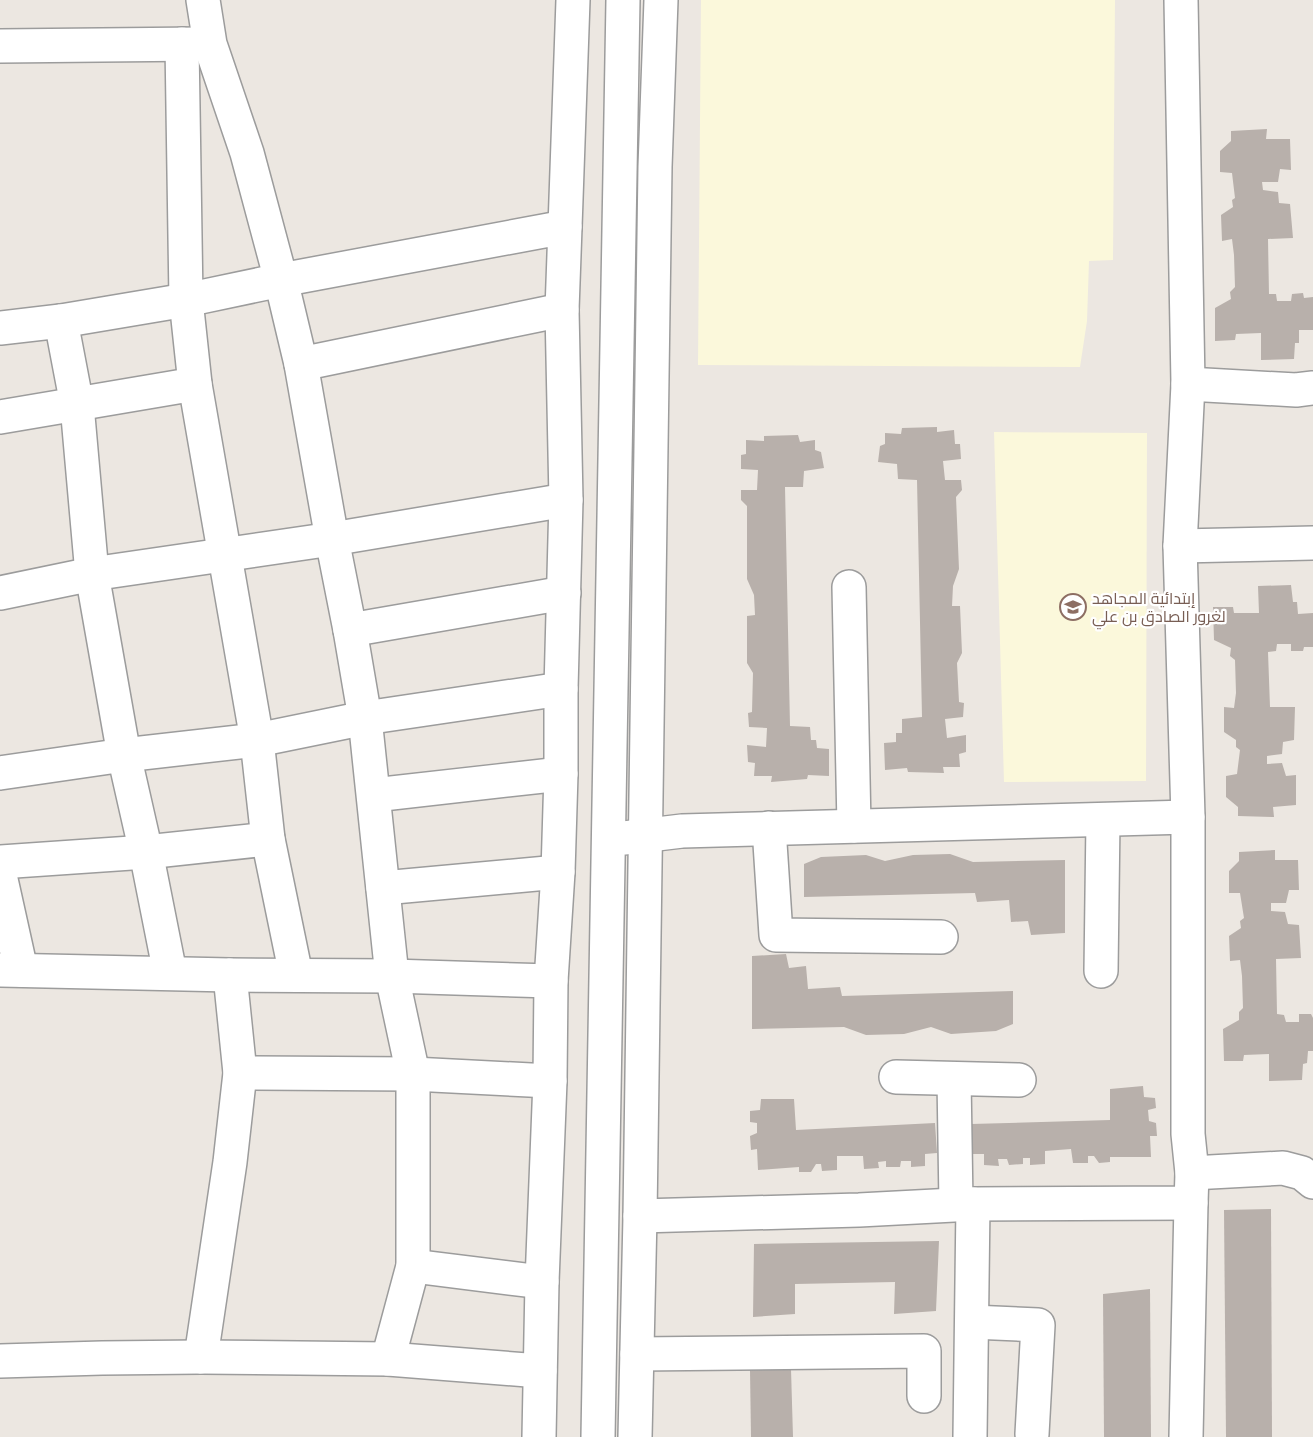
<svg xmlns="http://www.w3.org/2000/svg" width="1313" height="1437" font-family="'Roboto Condensed',Cairo,sans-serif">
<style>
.education{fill:#fbf8db}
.building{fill:#b8b0ab}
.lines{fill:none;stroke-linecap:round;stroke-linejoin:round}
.minor-casing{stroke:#9c9c9c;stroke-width:36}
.minor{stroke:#fff;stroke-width:33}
.labels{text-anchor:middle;stroke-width:4.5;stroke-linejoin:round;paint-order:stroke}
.education-label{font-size:16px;fill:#785e54;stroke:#fff;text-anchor:start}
</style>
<rect width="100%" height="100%" fill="#ece7e1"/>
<!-- education -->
<g class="education">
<path d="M701 0H1115L1113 260 1089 261 1087 321 1080 367 698 365Z"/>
<path d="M994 432 1147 433 1146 781 1004 782Z"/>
</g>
<!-- building -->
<g class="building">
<path d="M1267 129 1266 139H1290L1291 170 1280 169 1278 182H1262L1263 190 1278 192 1279 203 1290 204 1293 238 1268 239 1269 294H1276L1277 301H1291L1292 294 1303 293 1304 298 1313 297V330H1299V343H1295L1294 359 1261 360V333L1236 334 1235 340 1215 341V308L1231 299 1230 292 1235 287 1234 255 1232 239 1222 241 1221 215 1233 207 1232 200 1235 198 1232 173 1220 172V151L1231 141V131Z"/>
<path d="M937 427V432L954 430 955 444H960L961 459 943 461 945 480H961L962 490 956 497 959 569 953 586 952 606H960L962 653 957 663 959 702 964 703 963 717 945 719 947 738 966 735V752L959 754 960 767H943L944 773 908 772 907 768 885 770 884 743 896 742V733H902V719L922 717 917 480 898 479 897 464 878 462 880 446 885 444V433L901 434 902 428Z"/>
<path d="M798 435 800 442 815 440V450L821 452 824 468 804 471 803 487H785L790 726 810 727 811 740H816L817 748 829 749V776L808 775 807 779 771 782 772 776H754L755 763 748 762 747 745 766 747 767 728 749 727 748 713 752 712 753 673 747 663V616L755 615 754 595 747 579V506L741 500V490H757L758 470 741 469V455L746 454V440L764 441V436Z"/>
<path d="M1291 585 1293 602H1297L1298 614 1313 613V647H1304L1303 651H1291V644H1277L1276 651 1268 652 1270 707H1295L1294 740 1283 742 1282 754 1267 756V764L1282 763 1286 776 1296 775V805L1273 807 1274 817 1238 816V807L1226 797V776L1237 774 1240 750 1236 747V740L1224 732V707L1234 708 1236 693 1235 660 1230 656 1231 648 1214 640 1213 607H1233L1234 613H1259L1258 586Z"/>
<path d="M1275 850V860H1298L1299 890H1289L1286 903H1271V911L1285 912 1288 924 1299 925 1301 958 1276 959 1277 1014 1284 1015 1286 1022H1299V1014H1311L1313 1018V1051H1308L1307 1063 1303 1064 1302 1080 1269 1081V1054L1244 1055 1243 1061H1224L1223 1029 1239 1020V1012L1243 1008 1242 976 1240 960 1230 961 1229 936 1241 928 1240 921 1244 918 1240 893H1229V871L1239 861V852Z"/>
<path d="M950 854 973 862 1065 860V933L1031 935 1028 921 1011 922 1009 900 977 902 975 893 804 897V864L821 857 866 855 885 861 913 855Z"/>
<path d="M786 954 789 968 806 966 808 989 840 987 842 996 1013 991V1024L996 1031 951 1034 931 1027 904 1034 866 1035 844 1027 752 1029V956Z"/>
<path d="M1143 1086 1144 1097 1155 1098 1156 1108 1148 1110 1149 1121 1156 1123 1157 1136H1150L1151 1157H1110V1162L1099 1163 1094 1156H1088V1163H1073L1071 1149 1045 1151V1164L1030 1165V1158H1023V1164L1009 1165 1007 1159H998L999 1166 984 1165V1154H972L971 1124 1110 1120V1089Z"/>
<path d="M761 1099H794L796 1130 935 1123 937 1153 925 1154V1166L911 1167V1161H901L900 1167H886V1161L878 1162 879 1168 864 1169 863 1156H837V1170L822 1171 821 1164H816L811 1172H799V1167L758 1170 757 1149 751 1150 750 1136 757 1133V1123L750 1122V1111L760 1110Z"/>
<path d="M1271 1209 1272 1437H1226L1224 1210Z"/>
<path d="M939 1241 936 1311 894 1314 895 1282 795 1284V1314L753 1317 754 1244Z"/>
<path d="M1150 1289 1151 1437H1104L1103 1294Z"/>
<path d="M791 1369 793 1437H751L750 1370Z"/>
</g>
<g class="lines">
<defs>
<g id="minor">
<path d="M203 0 210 44 247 153 281 280 301 364 332 539 350 630 365 718 392 976 413 1074V1266L388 1359"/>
<path d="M182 44 186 300 195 384 257 740 268 839 296 975"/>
<path d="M0 46 202 44"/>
<path d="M565 227 573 0"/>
<path d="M61 321 77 405 92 574 124 755 146 852 170 973"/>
<path d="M0 328 61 321 186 300 281 280 565 227 562 310 566 500 561 689V774L558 872 551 981 550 1081 542 1282 539 1437"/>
<path d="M301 364 562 310"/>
<path d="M1188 384 1296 390 1313 388"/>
<path d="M0 417 195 384"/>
<path d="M1180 546 1313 543"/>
<path d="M849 587 854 826"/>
<path d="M0 593 92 574 332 539 566 500"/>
<path d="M350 630 564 593"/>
<path d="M0 773 124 755 257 740 365 718 561 689"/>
<path d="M374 795 561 774"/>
<path d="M769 828 776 935 941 937"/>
<path d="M624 838 682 831 1188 817"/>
<path d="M0 862 146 852 268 839"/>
<path d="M0 875 21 970"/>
<path d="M383 888 558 872"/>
<path d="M0 970 230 975 392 976 551 981"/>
<path d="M1101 971 1103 820"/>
<path d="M240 1073 413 1074 550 1081"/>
<path d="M896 1077 1019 1080"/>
<path d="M954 1079 956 1204"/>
<path d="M1192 1173 1283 1168 1302 1173 1313 1182"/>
<path d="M640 1216 859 1210 973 1204 1191 1203 1192 1173 1188 1134V817L1180 546 1188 384 1181 0"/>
<path d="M413 1266 542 1282"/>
<path d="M972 1322 1038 1325 1032 1434"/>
<path d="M637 1354 924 1351V1396"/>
<path d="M201 1357 230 1162 240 1073 230 975"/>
<path d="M0 1361 102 1358 201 1357 388 1359 540 1371"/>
<path d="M598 1437 623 0"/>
<path d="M635 1437 640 1216 655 167 661 0"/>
<path d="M970 1437 973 1204"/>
<path d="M1186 1437 1191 1203"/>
</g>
</defs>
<!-- minor casing -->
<use href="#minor" class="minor-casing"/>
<!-- minor -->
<use href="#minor" class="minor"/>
</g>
<!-- icons -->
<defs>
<symbol id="school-ring" viewBox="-11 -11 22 22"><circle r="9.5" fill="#fff" stroke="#8d6e63" stroke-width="1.5"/><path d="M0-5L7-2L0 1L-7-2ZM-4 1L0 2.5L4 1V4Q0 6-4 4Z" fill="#8d6e63"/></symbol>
</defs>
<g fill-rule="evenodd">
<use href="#school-ring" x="1058" y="592" width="30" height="30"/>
</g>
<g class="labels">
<!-- education labels -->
<g class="education-label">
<text x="1092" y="604">إبتدائية المجاهد<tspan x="1092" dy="18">لغرور الصادق بن علي</tspan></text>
</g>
</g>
</svg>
